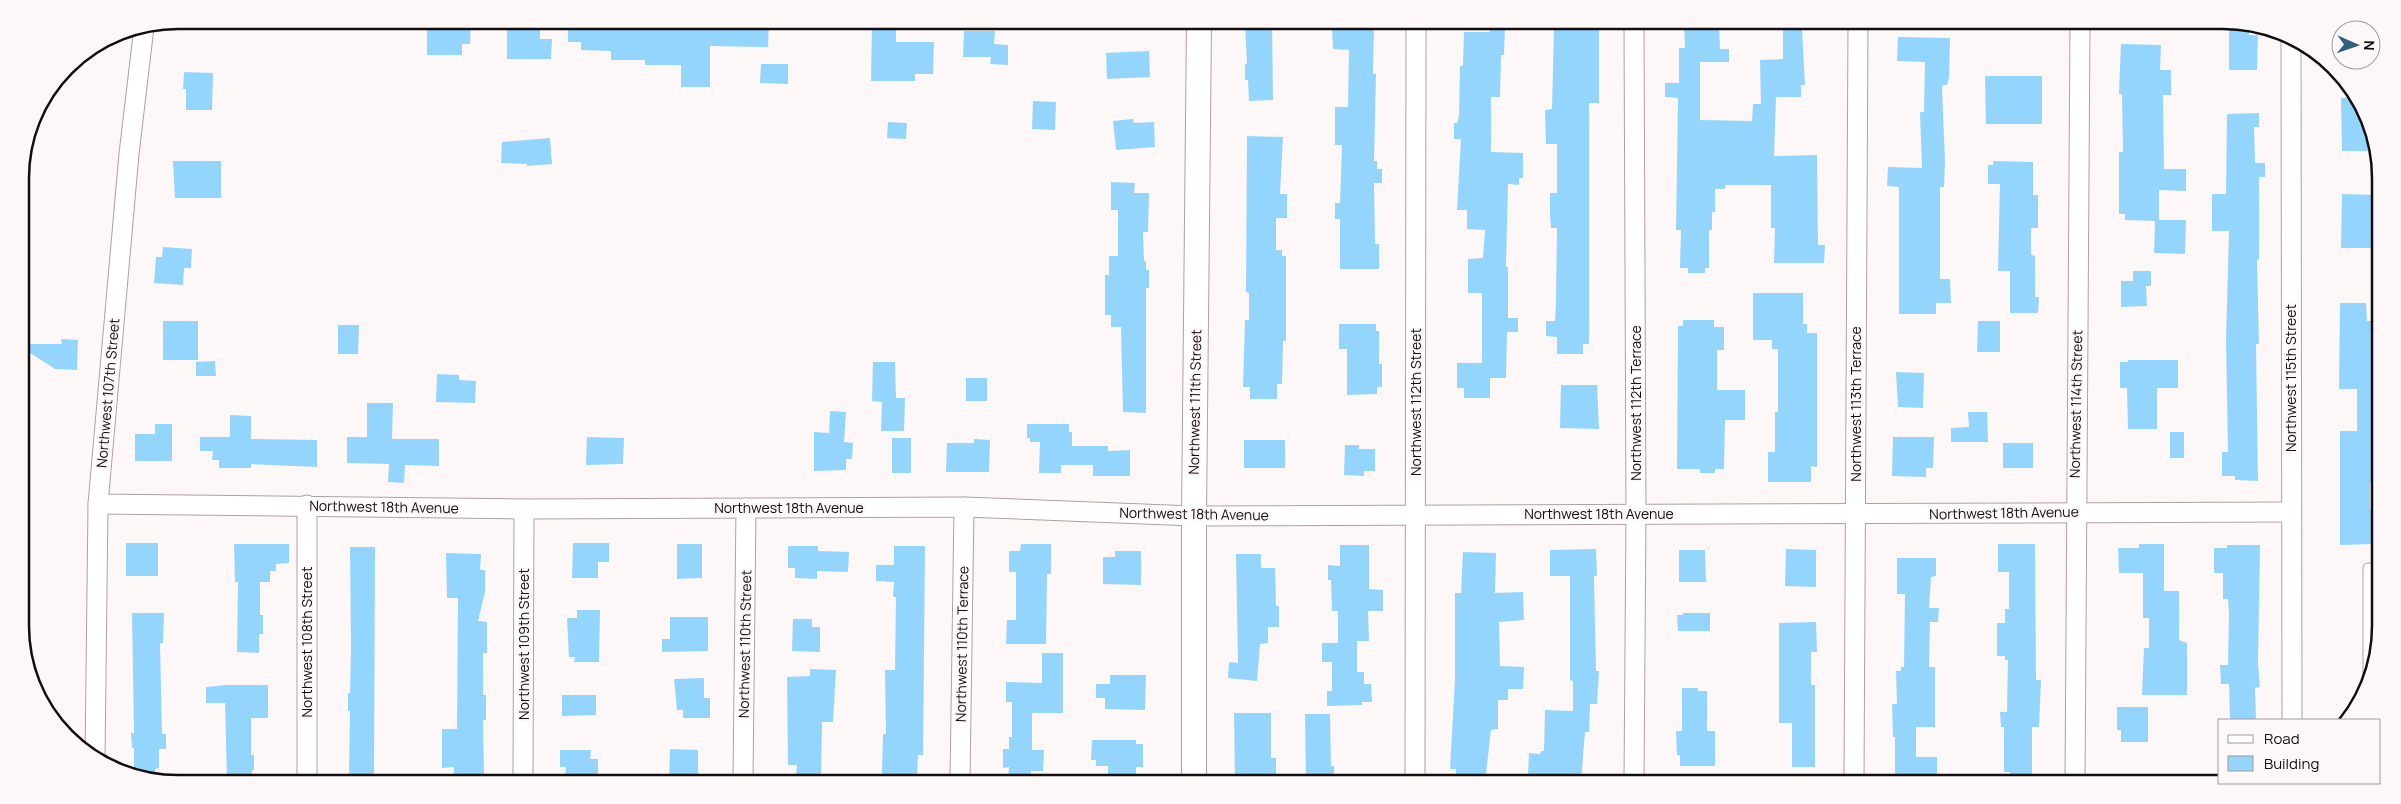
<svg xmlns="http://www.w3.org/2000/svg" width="2401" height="804" font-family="Manrope,sans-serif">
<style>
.building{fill:#94d5fe}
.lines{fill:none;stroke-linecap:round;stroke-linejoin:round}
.service-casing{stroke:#b09fa3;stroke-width:11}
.minor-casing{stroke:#b09fa3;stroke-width:21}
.tertiary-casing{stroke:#b09fa3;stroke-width:26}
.service{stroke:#fff;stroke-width:9}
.minor{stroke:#fff;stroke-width:19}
.tertiary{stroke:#fff;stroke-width:24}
.labels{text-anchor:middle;stroke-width:4.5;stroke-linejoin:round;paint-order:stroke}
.street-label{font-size:14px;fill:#130d0f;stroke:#fef7f8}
.rim{fill:none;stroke:#130d0f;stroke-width:2.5}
</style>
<rect width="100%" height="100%" fill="#fef7f8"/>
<!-- building -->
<g class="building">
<path d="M427 21H471L470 44H462V55H427Z"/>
<path d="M507 21H540V39H552L551 59H507Z"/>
<path d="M568 21 769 22 768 47 710 46V87H681V65H645V60H611V51L581 50V42H568Z"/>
<path d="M872 22H896V42H934L933 74H915V81H871Z"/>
<path d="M1245 23H1272L1273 100 1249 101 1248 80H1245V64H1247Z"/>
<path d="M1352 24H1374L1373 74H1376L1374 161H1377V169H1382V183H1374L1375 244H1379V269H1340V219H1335V203H1340L1342 145H1335V107H1348L1349 50 1333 49 1332 27H1352Z"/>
<path d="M1684 24H1719L1720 49H1729V62H1700V120L1752 121 1753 104H1761L1760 60 1783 59V30H1802L1805 85H1801V97H1776L1774 156 1817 155 1818 245H1825L1824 263H1774L1775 228H1771V185H1725V189H1715V212H1712V230H1709V268H1705V273H1688V268H1680L1681 230H1676L1678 98 1665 97V83H1679V48H1685Z"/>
<path d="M1490 25H1505L1504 55H1501L1500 97H1491V152L1523 153V178H1519V185L1508 184 1506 267H1508V318H1518V332H1507L1506 378H1490V398H1464V388H1457V363H1482V293H1468V259L1483 258 1485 230 1467 229V210H1457L1461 139H1454V123H1457L1459 116 1460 66H1463L1464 32H1490Z"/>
<path d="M2229 25H2249V35H2258L2257 70H2229Z"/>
<path d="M1554 26H1599V103H1589V344H1583V354H1557V337L1546 336V321H1555L1556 302 1557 228H1551L1550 214V193H1557V144H1546L1545 110 1552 109Z"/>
<path d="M964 31H995L994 44 1008 45V65L990 64 991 57H963Z"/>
<path d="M1898 37 1950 38 1949 78 1947 85H1943L1942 90 1945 161 1944 187H1940V279H1950L1951 303H1936V314H1899V187L1887 186 1888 167 1922 168 1920 112H1924L1925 62 1897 61Z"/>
<path d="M2121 44 2161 45 2160 70H2171V95H2163L2164 169H2186V191L2159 190V220H2186L2185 254 2154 253 2155 221 2125 220V214H2119V152H2123L2122 94H2119Z"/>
<path d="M1149 51 1150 77 1107 79 1106 53Z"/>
<path d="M761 64H788V84L760 83Z"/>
<path d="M184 72 213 73 212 110H186V89H183Z"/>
<path d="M1985 76H2042V124H1986Z"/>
<path d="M2353 97 2378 148V151H2342L2341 98Z"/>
<path d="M1033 101 1056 102 1055 130 1032 129Z"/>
<path d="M2259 113V127H2254L2255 163H2265V177H2259V260L2257 259 2259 344H2256L2258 481 2235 480V476H2222V452H2228L2226 339 2229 231H2212V194H2226L2227 114Z"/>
<path d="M1133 119 1134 123 1154 122 1155 147 1116 150 1113 121Z"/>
<path d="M888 122 907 123 906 139 887 138Z"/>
<path d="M1247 136 1283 137 1280 194H1287V218H1276V250H1282V256H1286V341H1283L1282 384H1277V399H1250V387H1243L1245 320H1249V293L1246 292Z"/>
<path d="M550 138 552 164 527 166V164L501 163 502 142Z"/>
<path d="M173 161H221V198H175Z"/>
<path d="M1993 161 2033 162V195H2038V228H2031V255L2035 256V297H2039L2038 313H2010V271H1998L2000 184H1988V165H1993Z"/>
<path d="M1111 182 1135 183 1134 193H1149L1148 232H1143L1144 262 1146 261V270H1149V288H1146V413L1123 412 1121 327H1111V315H1105V275H1109V256H1118V210H1111Z"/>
<path d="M2342 194 2378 195V248H2341Z"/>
<path d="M163 247 192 249 191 268H184L183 285 154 283 156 257H162Z"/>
<path d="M2133 271H2151V286H2146L2147 306 2121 307V281H2133Z"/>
<path d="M1753 293H1803V324H1807V333H1817V467L1811 466V482H1768V452H1775V412H1778V349H1772V340H1753Z"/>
<path d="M2340 303H2366L2367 321H2377L2376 482H2370V510H2376V544L2340 545V431H2357V389H2339Z"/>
<path d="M1683 320H1714V327H1724V350H1717V390H1745V420H1725L1724 469H1715V473H1700V469H1677L1678 326H1683Z"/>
<rect x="163" y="321" width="35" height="39"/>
<path d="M1978 321H2000V352H1977Z"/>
<path d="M1339 324H1376V331H1379V364H1382V387H1377V394L1347 395V349H1339Z"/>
<path d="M338 325H359L358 354H338Z"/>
<path d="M61 339 78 340 77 370 55 369 21 347V344H62Z"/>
<path d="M2128 360H2178V388H2157V429H2128L2127 388H2120V362H2128Z"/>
<path d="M215 361 216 376H196V362Z"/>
<path d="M873 362H895L896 398H905L904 431H881L882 402 872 401Z"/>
<path d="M1896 372 1924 373 1923 408 1898 407Z"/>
<path d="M437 374 459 375V380L476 381 475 403 436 402Z"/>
<rect x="966" y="378" width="21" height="23"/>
<path d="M1561 385H1597L1599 429 1560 428Z"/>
<path d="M367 403H393L392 439H439V466L405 465 404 483 388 482 389 464 347 463V437H367Z"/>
<path d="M830 411 846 412 844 442 853 443 852 459H846V470L814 471V432L829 433Z"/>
<path d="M1968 412H1987L1988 442H1951V428L1969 427Z"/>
<path d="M230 415 251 416V439L317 440V467L251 464V468H219V460H212L213 451H200V437H230Z"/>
<path d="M155 424H172V461H135V434H155Z"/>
<path d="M1027 424H1069V432H1072V446H1108V451L1130 450V476H1093V465H1061V473H1039L1040 442H1030V438H1027Z"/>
<rect x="2170" y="432" width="14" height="26"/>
<path d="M587 437 624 438 623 464 586 465Z"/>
<path d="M1893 437H1934L1933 468H1926V477L1892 476Z"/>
<rect x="892" y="438" width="19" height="35"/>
<path d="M974 439 990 440 989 472H946L947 443H974Z"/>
<rect x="1244" y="440" width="41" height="28"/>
<rect x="2003" y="443" width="30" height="25"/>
<path d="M1345 445H1359V449H1375V471H1364V476L1344 475Z"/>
<rect x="126" y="543" width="32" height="33"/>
<path d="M573 543H609V562H598V578H572Z"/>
<path d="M234 544H289V563L276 564V571H270V582H260V615H263V634H259V653L237 652 238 582H235Z"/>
<path d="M677 544H702V578L677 579Z"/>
<path d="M1021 544H1051V574H1047L1046 644H1006L1007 620H1016V572H1009V551H1020Z"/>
<path d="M1998 544H2035L2036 680H2041L2039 727H2032V775L2010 776V772H2004V727H2001L2000 712H2007L2008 660H2005V656H1997V623H2005V609H2009V572H1998Z"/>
<path d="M2139 544H2164V591H2179V640L2187 643V695H2142L2144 648H2149V618H2143V573H2119L2118 548H2139Z"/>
<path d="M1340 545H1369V589L1383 590V611H1368L1369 641H1357V672H1364V684H1371L1372 702H1362V705L1327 706V691H1332V662H1322V643H1338V611H1332L1331 580H1328V565L1340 566Z"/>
<path d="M2227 545H2260L2258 664 2260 687 2255 688 2256 720H2230L2229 684H2221L2220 665H2228L2229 615 2228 599H2223V573H2214V548H2227Z"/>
<path d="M788 546H818V551L849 552 848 572 817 571V579L795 578V568H788Z"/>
<path d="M894 546H925L923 755H918L917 775 882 774 883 734H886L885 670H895L896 597H893L894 582 876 581V565H894Z"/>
<path d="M350 547H375L374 775H349L350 711H348V693H350L351 648Z"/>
<path d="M1596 549 1597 576H1594L1596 671H1599L1597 704H1590L1589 732H1585L1581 782H1558V779L1539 778V775H1528L1529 753 1540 754 1541 751H1544L1545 710 1573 711V681L1570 680V576H1550V550Z"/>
<path d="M1786 549 1816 550V587L1785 586Z"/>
<path d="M1679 550H1705L1706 582H1679Z"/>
<path d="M1115 551H1141V585L1103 584V557H1115Z"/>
<path d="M1463 552 1496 553 1495 593 1523 592 1524 620 1499 622 1500 666 1524 667 1523 689H1508V700H1498V729L1491 730 1485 782H1458L1456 779V769H1450L1455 679V593H1461Z"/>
<path d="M446 553 481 554 480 570H485V592L478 621 487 622V653H483V695H486V720H483L484 775H454V767L442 768V729H457L458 598H447Z"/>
<path d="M1236 554H1261V568H1275L1276 606H1279V627H1268V643L1260 644 1257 681 1228 678 1229 662 1238 663Z"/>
<path d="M1897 558H1936V576L1931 577 1929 608H1939L1938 622H1930L1929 667H1935V727H1916V757H1937V774H1930V780H1895V737H1893L1892 704H1897L1896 671H1901V667H1904L1905 594H1897Z"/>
<path d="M577 610H600L599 662H574L575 657H569L567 618H577Z"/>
<path d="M132 613H164L163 643H160L162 734H166V749H159V768L155 769V779L138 778 139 768H134V748H132L131 733H134Z"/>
<path d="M1683 613H1710V631H1678L1677 615H1683Z"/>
<path d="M670 617H708V651L662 652V639H670Z"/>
<path d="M793 619H812V627H820V652L792 651Z"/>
<path d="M1816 622 1817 652H1811V685H1815V767H1792V723H1779V623Z"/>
<path d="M1042 653H1063V713H1032V750H1044L1043 771H1031V781H1008L1009 767 1003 768V749H1009V737H1012V702H1006V682L1042 683Z"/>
<path d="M810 669 836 670 833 722H822L821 778H796L797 765H788L787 677 810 676Z"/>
<path d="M1110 675H1146L1145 710 1105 709V698H1096V684H1110Z"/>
<path d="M704 678V698H710V718H683V710H677L674 679Z"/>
<path d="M226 685H268V718H251V755H254V770H252V779H227L225 703H206V687Z"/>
<path d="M1682 688H1698V691H1707V731H1715V766H1680V755H1677L1676 731H1682Z"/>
<path d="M562 695H596V715L562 716Z"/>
<path d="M2117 707H2148V742H2121V730H2117Z"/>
<path d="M1234 713H1271V758H1276V781H1235Z"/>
<path d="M1305 714H1330L1331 766H1334V781H1306Z"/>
<path d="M1092 740H1136V744H1143V767H1136V781H1108V766H1096V760H1091Z"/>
<path d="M670 749 698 750V780H669Z"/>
<path d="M560 750H591L590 759H598V780H565L566 767H560Z"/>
</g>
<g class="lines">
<defs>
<path id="service" d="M2368 683V568H2376"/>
<g id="minor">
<path d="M2291 37 2292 720"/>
<path d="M98 504 524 509 964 507 1194 516 2291 512"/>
<path d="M95 760 98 504 129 154 144 27"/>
<path d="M307 779V505"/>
<path d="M523 779 524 509"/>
<path d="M743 780 746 508"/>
<path d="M960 781 964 507"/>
<path d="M1415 782 1416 23"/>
<path d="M1634 782 1636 514 1634 24"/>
<path d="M1854 783 1858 24"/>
<path d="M2075 783 2080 25"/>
</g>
<path id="tertiary" d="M1194 781V516L1199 23"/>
</defs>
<!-- service casing -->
<use href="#service" class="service-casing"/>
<!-- minor casing -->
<use href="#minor" class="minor-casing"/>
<!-- tertiary casing -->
<use href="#tertiary" class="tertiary-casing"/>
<!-- service -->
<use href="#service" class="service"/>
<!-- minor -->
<use href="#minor" class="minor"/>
<!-- tertiary -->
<use href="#tertiary" class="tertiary"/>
</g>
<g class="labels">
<!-- street labels -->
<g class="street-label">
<text transform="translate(2291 378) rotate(-90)" y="5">Northwest 115th Street</text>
<text transform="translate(108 393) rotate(-85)" y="5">Northwest 107th Street</text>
<text transform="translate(1195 402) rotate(-89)" y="5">Northwest 111th Street</text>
<text transform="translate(1416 402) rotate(-90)" y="5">Northwest 112th Street</text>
<text transform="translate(1636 403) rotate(-90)" y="5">Northwest 112th Terrace</text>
<text transform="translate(1856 404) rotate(-90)" y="5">Northwest 113th Terrace</text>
<text transform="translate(2076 404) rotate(-89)" y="5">Northwest 114th Street</text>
<text transform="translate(384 507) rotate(1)" y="5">Northwest 18th Avenue</text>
<text x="789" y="513">Northwest 18th Avenue</text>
<text transform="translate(2004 513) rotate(-1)" y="5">Northwest 18th Avenue</text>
<text transform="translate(1194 514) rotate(1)" y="5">Northwest 18th Avenue</text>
<text x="1599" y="519">Northwest 18th Avenue</text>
<text transform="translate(307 642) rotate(-90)" y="5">Northwest 108th Street</text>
<text transform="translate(524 644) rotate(-90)" y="5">Northwest 109th Street</text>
<text transform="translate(745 644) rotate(-89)" y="5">Northwest 110th Street</text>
<text transform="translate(962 644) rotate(-89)" y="5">Northwest 110th Terrace</text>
</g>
</g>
<!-- crop -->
<path d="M0 0H2401V804H0ZM178 29H2223A149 149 0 0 1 2372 178V626A149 149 0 0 1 2223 775H178A149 149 0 0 1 29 626V178A149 149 0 0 1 178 29Z" fill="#fef7f8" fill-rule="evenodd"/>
<path class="rim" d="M178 29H2223A149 149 0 0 1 2372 178V626A149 149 0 0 1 2223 775H178A149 149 0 0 1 29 626V178A149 149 0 0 1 178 29Z"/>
<!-- legend -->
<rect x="2218" y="719" width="162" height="65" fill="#fef7f8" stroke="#a0999b"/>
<rect x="2228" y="735" width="25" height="8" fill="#ffffff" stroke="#a0999b"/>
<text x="2264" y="744" font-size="15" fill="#130d0f">Road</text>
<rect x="2228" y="756" width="25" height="15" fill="#94d5fe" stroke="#a0999b"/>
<text x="2264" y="769" font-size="15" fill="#130d0f">Building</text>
<!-- north arrow -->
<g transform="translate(2356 45) rotate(92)"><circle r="24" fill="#fef7f8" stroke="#a0999b"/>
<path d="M0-4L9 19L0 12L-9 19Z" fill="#2f617e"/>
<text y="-8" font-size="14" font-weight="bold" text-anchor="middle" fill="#130d0f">N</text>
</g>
</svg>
